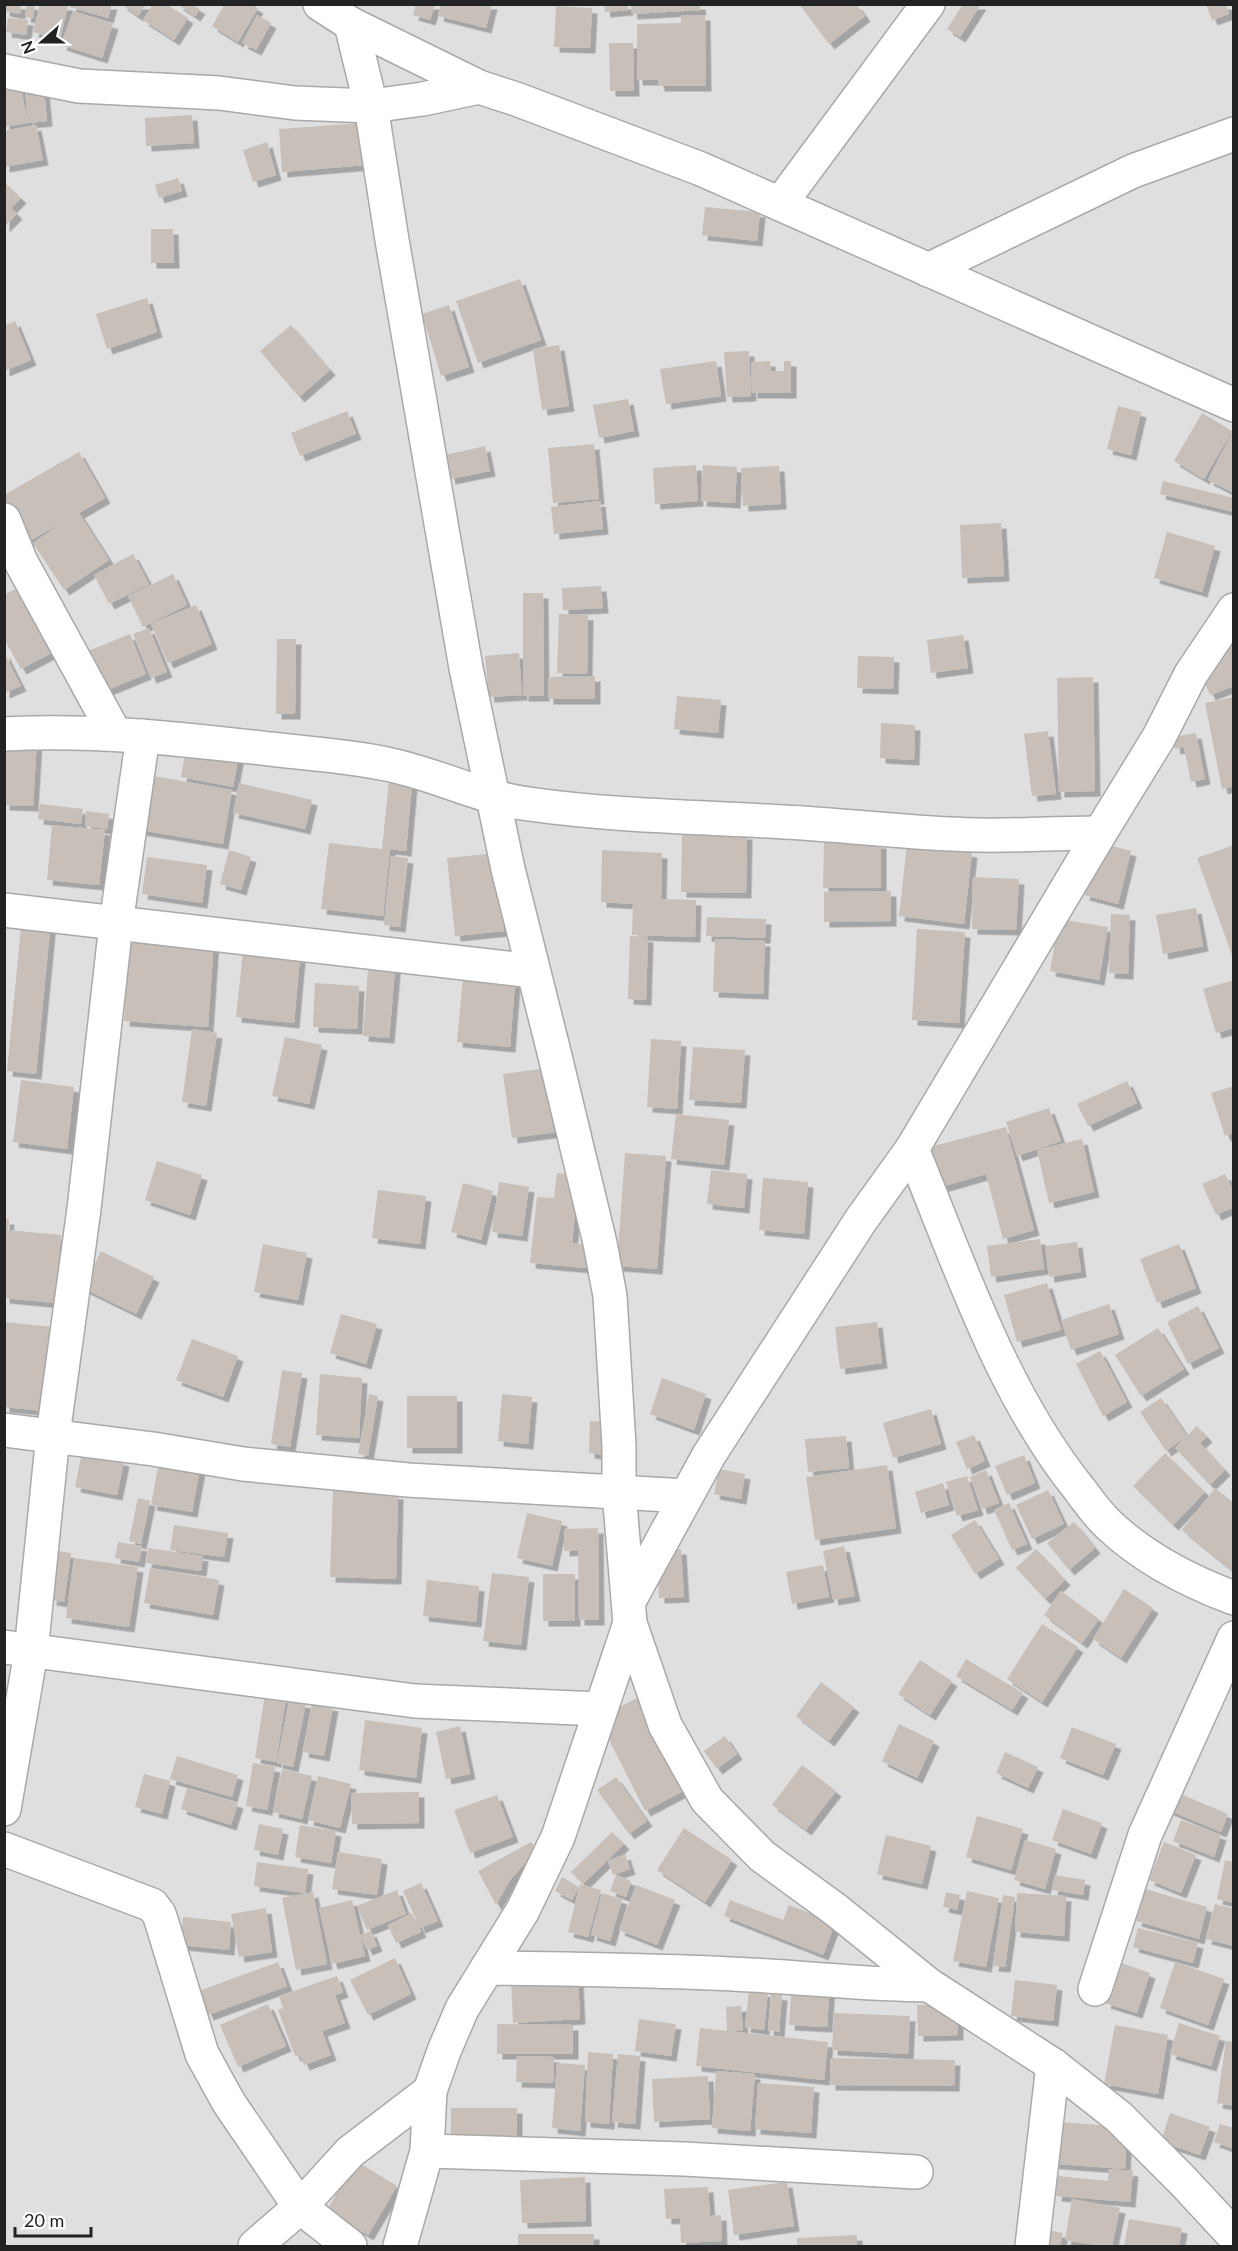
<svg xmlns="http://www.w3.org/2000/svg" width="1238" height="2251" font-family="Lato,sans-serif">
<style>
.residential{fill:#e0dfdf}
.building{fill:#c7bfb8;filter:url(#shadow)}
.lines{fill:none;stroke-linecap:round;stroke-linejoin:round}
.minor-casing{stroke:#a9a9a9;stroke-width:36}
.minor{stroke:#fff;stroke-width:33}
</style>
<defs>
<filter id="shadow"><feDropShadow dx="5.5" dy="5.5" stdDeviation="0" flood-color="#0004"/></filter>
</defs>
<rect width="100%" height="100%" fill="#f2efe9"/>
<!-- residential -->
<rect class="residential" x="5" y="5" width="1228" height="2241"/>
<!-- building -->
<g class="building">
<path d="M4 4H21L20 14 4 11Z"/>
<path d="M27 4 35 5 33 18 25 17Z"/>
<path d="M40 4 68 5 60 39 33 32Z"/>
<path d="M71 4H112L108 18 70 7Z"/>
<path d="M121 4H146L138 16Z"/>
<path d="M153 4H166L188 18 174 40 143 20Z"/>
<path d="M177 4H192L200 9 195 16Z"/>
<path d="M225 4H251L258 8 238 42 212 26Z"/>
<path d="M416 4H435L430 20 413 15Z"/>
<path d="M441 4H492L486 28 438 16Z"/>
<path d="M604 4H627L628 10 605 12Z"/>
<path d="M631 4H700L701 10 632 14Z"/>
<path d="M799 4H856L865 16 829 44Z"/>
<path d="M963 4H981L960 37 947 29Z"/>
<path d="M1206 4H1226L1229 14 1212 20Z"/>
<path d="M556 6 592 8 590 48 554 47Z"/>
<path d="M73 11 113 24 102 58 61 45Z"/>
<path d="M257 15 271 23 256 50 242 43Z"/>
<path d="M681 15H705L706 86H659L658 80H637V24L681 23Z"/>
<path d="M8 18 28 20 26 35 6 32Z"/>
<path d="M609 43H633L634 91H610Z"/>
<path d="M20 84 28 123 4 127V87Z"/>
<path d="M44 89 47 121 28 123 25 90Z"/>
<path d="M192 115 194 143 146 146 145 118Z"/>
<path d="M363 123 366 165 282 172 279 129Z"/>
<path d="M36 125 43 160 4 167V131Z"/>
<path d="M267 142 276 175 253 182 243 150Z"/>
<path d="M178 178 182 191 159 198 155 185Z"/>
<path d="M4 182 21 198 11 208 17 214 4 227Z"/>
<path d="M705 207 760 212 757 241 702 235Z"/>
<path d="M151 229H173L174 263H151Z"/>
<path d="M520 279 541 340 478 363 456 301Z"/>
<path d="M147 298 157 332 107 349 96 314Z"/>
<path d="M449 305 469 367 441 376 422 314Z"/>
<path d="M15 321 31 360 4 371V326Z"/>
<path d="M291 325 330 370 299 397 260 351Z"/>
<path d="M559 345 569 406 542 410 533 349Z"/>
<path d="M749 351 751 396 727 397 724 352Z"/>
<path d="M716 361 721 396 666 404 660 369Z"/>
<path d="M770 361 771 371H784V361H791V393H752L751 362Z"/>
<path d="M628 399 634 431 599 438 593 405Z"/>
<path d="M1118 406 1141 412 1131 455 1107 449Z"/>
<path d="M347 411 356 434 300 456 291 433Z"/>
<path d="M1202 413 1232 431 1204 479 1174 461Z"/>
<path d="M1234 429V493L1208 480Z"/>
<path d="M594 444 599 499 553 503 548 448Z"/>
<path d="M485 446 490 471 450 479 445 455Z"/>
<path d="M79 452 105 498 79 513 109 560 64 590 33 543 66 520 26 543 4 505V495Z"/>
<path d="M696 465 698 501 655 504 653 468Z"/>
<path d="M703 465 737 467 735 503 701 501Z"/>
<path d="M779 466 781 504 743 506 741 468Z"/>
<path d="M1163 481 1234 498V512L1160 494Z"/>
<path d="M600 501 603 529 554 534 551 507Z"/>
<path d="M1001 523 1004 576 962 578 960 525Z"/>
<path d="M1167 532 1215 546 1202 592 1154 578Z"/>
<path d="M133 554 149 584 109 604 94 575Z"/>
<path d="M173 574 187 605 143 627 128 596Z"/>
<path d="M601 586 603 608 563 610 562 588Z"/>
<path d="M19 587 55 651 21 669 4 639V595Z"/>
<path d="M523 593H543L544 696H523Z"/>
<path d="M196 605 212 644 168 663 151 624Z"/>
<path d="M559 614 588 615 587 674 557 673Z"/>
<path d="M149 628 167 672 151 678 133 634Z"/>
<path d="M130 634 146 674 105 691 88 651Z"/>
<path d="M963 635 968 668 931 673 927 640Z"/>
<path d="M277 639H296L295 714H276Z"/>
<path d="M1234 639V686L1210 695 1203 678Z"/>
<path d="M4 652 21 686 4 693Z"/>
<path d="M519 653 522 695 489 697 485 656Z"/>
<path d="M858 656 894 657 893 689 857 688Z"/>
<path d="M595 676V699H548V677Z"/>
<path d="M1093 677 1095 791 1059 792 1057 678Z"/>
<path d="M677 696 721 700 718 733 674 729Z"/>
<path d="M1234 697V786L1222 789 1205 703Z"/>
<path d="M881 723 915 725 914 760 880 758Z"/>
<path d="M1048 731 1056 794 1032 796 1024 734Z"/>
<path d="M1196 733 1205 779 1191 782 1184 747 1175 749 1173 737Z"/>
<path d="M5 737 37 739 33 806 4 805Z"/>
<path d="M187 743 239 754 233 787 181 777Z"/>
<path d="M390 770 413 773 406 851 390 849 383 916 321 909 329 843 382 849Z"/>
<path d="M143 774 232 790 223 844 134 829Z"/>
<path d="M239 783 312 800 305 829 233 813Z"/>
<path d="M40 804 83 809 81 824 38 819Z"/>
<path d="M86 811 109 814 107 829 85 826Z"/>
<path d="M52 825 105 830 99 885 47 880Z"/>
<path d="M682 833 747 834 746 893 681 892Z"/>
<path d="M824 842 881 843V888H823Z"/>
<path d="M1097 842 1131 851 1118 904 1084 895Z"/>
<path d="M907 844 972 852 964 924 899 916Z"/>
<path d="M1234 845V958H1233L1197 858Z"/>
<path d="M229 850 251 857 241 890 220 884Z"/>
<path d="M602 850 662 853 661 899 696 900 695 937 632 935 633 904 601 902Z"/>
<path d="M495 853 504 931 455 936 447 858Z"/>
<path d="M391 856 408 858 400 927 384 925Z"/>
<path d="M147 857 207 865 202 903 142 894Z"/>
<path d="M973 877 1019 879 1016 930 972 929Z"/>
<path d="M891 891V921L824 922V892Z"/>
<path d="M1196 908 1203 946 1163 954 1156 915Z"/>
<path d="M1111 914 1130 915 1128 974 1109 973Z"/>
<path d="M22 917 51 920 36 1074 7 1071Z"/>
<path d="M707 917 766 919 765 938 706 936Z"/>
<path d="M1059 919 1108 927 1099 980 1050 971Z"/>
<path d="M917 929 965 932 959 1023 912 1020Z"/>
<path d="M130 933 214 939 208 1027 124 1021Z"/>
<path d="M630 936 648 937 646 1000 628 999Z"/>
<path d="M715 939 765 941 763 994 713 992Z"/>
<path d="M243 951 300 957 294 1023 236 1017Z"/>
<path d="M369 957 396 960 389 1038 363 1036Z"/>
<path d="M463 977 515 982 510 1047 457 1042Z"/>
<path d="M1234 980V1028L1216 1033 1203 989Z"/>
<path d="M315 983 359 986 357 1029 313 1027Z"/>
<path d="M192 1029 217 1033 206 1106 182 1102Z"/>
<path d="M285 1037 322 1045 309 1104 272 1096Z"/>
<path d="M651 1039 681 1041 677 1109 647 1107Z"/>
<path d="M693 1047 745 1050 741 1103 689 1100Z"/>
<path d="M548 1068 557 1132 512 1138 503 1074Z"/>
<path d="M21 1080 74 1087 67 1149 13 1142Z"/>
<path d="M1127 1081 1137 1103 1088 1126 1077 1104Z"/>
<path d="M1234 1086V1133L1225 1136 1211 1093Z"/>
<path d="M1049 1108 1061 1141 1017 1156 1006 1122Z"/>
<path d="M676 1114 729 1120 724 1165 671 1159Z"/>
<path d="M1006 1127 1034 1230 1003 1239 986 1174 941 1187 930 1147Z"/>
<path d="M1082 1139 1094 1192 1049 1203 1037 1150Z"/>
<path d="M625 1153 666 1156 657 1269 617 1266Z"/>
<path d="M157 1161 202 1175 190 1215 145 1200Z"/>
<path d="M711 1170 747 1174 744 1208 707 1204Z"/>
<path d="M557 1173 579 1175 572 1243 588 1245 586 1268 530 1263 537 1197 554 1198Z"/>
<path d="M1225 1174 1234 1193V1207L1216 1215 1202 1184Z"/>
<path d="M763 1178 808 1182 804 1234 759 1230Z"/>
<path d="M499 1182 529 1187 522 1236 492 1232Z"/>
<path d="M463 1183 493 1191 481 1240 451 1232Z"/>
<path d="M378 1190 426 1196 420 1244 372 1238Z"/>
<path d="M4 1219H9L8 1230 61 1235 55 1303 4 1298Z"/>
<path d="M1040 1239 1044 1269 991 1277 987 1246Z"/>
<path d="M1077 1242 1081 1272 1049 1277 1045 1246Z"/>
<path d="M263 1244 307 1253 298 1300 254 1292Z"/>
<path d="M1179 1244 1196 1288 1157 1303 1140 1259Z"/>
<path d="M101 1251 154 1277 136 1314 83 1288Z"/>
<path d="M1047 1283 1061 1330 1017 1342 1004 1295Z"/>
<path d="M1109 1304 1119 1334 1071 1350 1061 1320Z"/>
<path d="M1198 1306 1219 1348 1188 1364 1167 1322Z"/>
<path d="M341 1314 377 1324 366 1364 330 1353Z"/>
<path d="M4 1322 53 1327 45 1411 4 1407Z"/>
<path d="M877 1322 882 1363 840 1369 835 1327Z"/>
<path d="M1158 1328 1184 1369 1141 1396 1115 1355Z"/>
<path d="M192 1339 238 1356 223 1397 176 1380Z"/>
<path d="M1100 1351 1127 1402 1103 1416 1076 1364Z"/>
<path d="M282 1370 302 1373 290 1447 271 1444Z"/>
<path d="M320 1374 362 1378 359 1438 316 1435Z"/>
<path d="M662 1378 706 1394 694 1430 650 1414Z"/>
<path d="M369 1394 378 1396 368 1456 358 1454Z"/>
<path d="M502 1394 532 1397 528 1444 498 1441Z"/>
<rect x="407" y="1396" width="50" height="52"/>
<path d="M1161 1398 1187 1436 1166 1451 1140 1412Z"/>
<path d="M931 1409 941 1444 893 1458 883 1423Z"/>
<path d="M590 1421 606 1422 604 1455 589 1453Z"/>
<path d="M1197 1426 1207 1437 1200 1443 1225 1470 1210 1485 1175 1448Z"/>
<path d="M974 1435 985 1461 967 1469 956 1442Z"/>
<path d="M846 1436 849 1468 808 1472 805 1439Z"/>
<path d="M82 1452 124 1461 117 1495 75 1487Z"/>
<path d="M1165 1453 1205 1492 1173 1525 1133 1486Z"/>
<path d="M1024 1455 1035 1483 1007 1495 995 1466Z"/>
<path d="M160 1456 201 1463 192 1512 151 1505Z"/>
<path d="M887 1465 896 1528 815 1540 806 1477Z"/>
<path d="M719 1469 745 1474 741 1499 714 1494Z"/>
<path d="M986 1470 999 1503 982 1509 970 1477Z"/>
<path d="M967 1476 978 1510 957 1516 946 1482Z"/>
<path d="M943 1483 949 1505 921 1513 915 1492Z"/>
<path d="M1215 1488 1234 1503V1572L1182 1530Z"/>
<path d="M1048 1490 1064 1524 1032 1539 1016 1505Z"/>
<path d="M333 1491 398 1494 396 1579 330 1577Z"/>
<path d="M138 1498 150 1501 141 1544 129 1541Z"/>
<path d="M1009 1503 1027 1544 1012 1550 994 1510Z"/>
<path d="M527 1513 562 1521 552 1566 517 1558Z"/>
<path d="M975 1520 999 1559 975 1574 951 1535Z"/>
<path d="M1074 1522 1095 1548 1069 1570 1047 1543Z"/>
<path d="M174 1525 228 1533 224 1557 170 1550Z"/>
<path d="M598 1528 599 1620H579L578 1550 564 1551V1529Z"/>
<path d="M118 1542 142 1546 139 1562 115 1558Z"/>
<path d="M844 1546 855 1596 833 1600 823 1551Z"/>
<path d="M148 1548 203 1556 201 1571 146 1563Z"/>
<path d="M681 1549 684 1597 659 1598 657 1550Z"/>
<path d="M1036 1549 1065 1580 1045 1599 1016 1568Z"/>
<path d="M58 1551 71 1553 64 1602 51 1600Z"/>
<path d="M74 1558 138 1567 129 1627 66 1618Z"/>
<path d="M823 1565 829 1597 792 1604 786 1572Z"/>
<path d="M150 1568 219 1580 213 1615 144 1603Z"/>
<path d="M492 1573 529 1577 521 1645 483 1641Z"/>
<rect x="543" y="1574" width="32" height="47"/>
<path d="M427 1580 479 1586 476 1622 423 1616Z"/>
<path d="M1124 1589 1153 1608 1121 1658 1093 1639Z"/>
<path d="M1061 1591 1099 1619 1082 1643 1044 1615Z"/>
<path d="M1042 1624 1078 1647 1042 1702 1007 1679Z"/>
<path d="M966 1659 1023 1693 1012 1710 956 1676Z"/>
<path d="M920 1660 952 1681 930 1715 898 1694Z"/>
<path d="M821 1682 854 1707 829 1741 796 1716Z"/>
<path d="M265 1694 286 1698 276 1762 255 1758Z"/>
<path d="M641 1696 687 1789 645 1811 598 1718Z"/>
<path d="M289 1700 306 1703 293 1767 277 1763Z"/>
<path d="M312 1702 333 1706 324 1756 303 1752Z"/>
<path d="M365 1720 422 1728 416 1778 359 1770Z"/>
<path d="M899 1724 934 1741 917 1778 882 1761Z"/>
<path d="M460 1726 470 1774 446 1779 436 1732Z"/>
<path d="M1072 1727 1116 1744 1103 1775 1060 1758Z"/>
<path d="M725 1736 737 1754 717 1769 704 1751Z"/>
<path d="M1005 1752 1038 1767 1028 1788 996 1773Z"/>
<path d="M177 1756 238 1775 232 1797 170 1779Z"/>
<path d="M253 1763 275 1767 267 1810 246 1806Z"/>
<path d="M802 1765 836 1791 806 1830 772 1805Z"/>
<path d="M282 1769 312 1776 302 1819 273 1812Z"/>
<path d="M144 1774 170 1781 162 1814 135 1807Z"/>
<path d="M318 1776 351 1784 340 1828 308 1820Z"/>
<path d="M616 1777 647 1821 629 1834 597 1790Z"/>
<path d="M187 1788 238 1803 231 1825 181 1809Z"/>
<path d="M419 1792V1823L352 1824 351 1793Z"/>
<path d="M1176 1792 1228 1814 1221 1832 1168 1810Z"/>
<path d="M497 1795 513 1837 470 1853 454 1810Z"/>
<path d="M1063 1809 1102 1823 1091 1854 1052 1840Z"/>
<path d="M977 1816 1023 1829 1011 1870 966 1857Z"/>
<path d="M1181 1820 1221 1835 1214 1857 1173 1841Z"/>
<path d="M259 1824 283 1829 278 1855 254 1850Z"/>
<path d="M300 1825 336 1831 331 1863 295 1857Z"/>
<path d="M684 1828 732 1860 705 1902 657 1870Z"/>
<path d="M612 1832 624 1844 583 1884 571 1872Z"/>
<path d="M886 1835 931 1846 922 1884 877 1874Z"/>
<path d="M1025 1840 1056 1849 1045 1889 1014 1880Z"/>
<path d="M531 1842 537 1850 510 1880 496 1905 478 1871Z"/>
<path d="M1164 1842 1196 1855 1181 1893 1149 1880Z"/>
<path d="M338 1852 382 1859 377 1895 332 1889Z"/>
<path d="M625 1854 630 1869 613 1875 608 1861Z"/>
<path d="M1225 1860 1234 1862V1903L1217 1899Z"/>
<path d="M257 1862 308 1869 305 1893 254 1886Z"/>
<path d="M616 1875 631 1881 626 1897 610 1891Z"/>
<path d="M1055 1875 1085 1880 1083 1895 1052 1890Z"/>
<path d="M562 1877 579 1887 572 1900 555 1891Z"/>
<path d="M421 1883 438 1921 420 1928 403 1891Z"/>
<path d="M580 1884 601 1890 588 1937 568 1932Z"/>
<path d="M636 1885 675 1900 657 1945 619 1930Z"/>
<path d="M1145 1889 1207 1907 1199 1939 1136 1921Z"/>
<path d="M397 1890 406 1914 367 1930 357 1906Z"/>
<path d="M967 1891 999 1898 986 1967 953 1961Z"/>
<path d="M313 1892 327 1964 296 1970 282 1898Z"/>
<path d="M946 1892 960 1895 957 1910 943 1907Z"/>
<path d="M602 1893 622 1899 610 1941 591 1935Z"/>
<path d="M1017 1893 1066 1896 1064 1936 1015 1932Z"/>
<path d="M1003 1895 1015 1897 1005 1967 993 1966Z"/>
<path d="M352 1900 365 1956 332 1964 319 1908Z"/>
<path d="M730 1900 783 1920 789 1905 835 1923 823 1955 724 1916Z"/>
<path d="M1215 1904 1234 1909V1946L1206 1939Z"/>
<path d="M266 1908 272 1952 239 1957 231 1914Z"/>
<path d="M412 1913 421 1932 396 1943 388 1925Z"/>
<path d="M183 1917 231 1922 229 1950 181 1945Z"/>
<path d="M1138 1928 1198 1943 1193 1963 1133 1947Z"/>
<path d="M371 1931 377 1946 367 1950 360 1935Z"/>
<path d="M395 1958 411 1994 368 2015 350 1980Z"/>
<path d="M278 1962 287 1986 208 2015 199 1991Z"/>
<path d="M1118 1962 1150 1973 1137 2013 1105 2003Z"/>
<path d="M1175 1962 1224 1979 1208 2025 1160 2008Z"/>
<path d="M337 1976 343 1992 335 1995 345 2023 322 2031 331 2055 304 2065 300 2055 295 2056 278 2010 283 2008 279 1996Z"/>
<path d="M578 1978 580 2019 513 2023 511 1981Z"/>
<path d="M792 1980 830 1983 827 2027 789 2025Z"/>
<path d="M1015 1980 1057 1985 1053 2021 1011 2016Z"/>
<path d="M749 1990 768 1992 764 2030 745 2027Z"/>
<path d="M771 1994 782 1995 779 2032 768 2030Z"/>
<path d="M268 2004 286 2046 238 2067 220 2025Z"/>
<path d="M958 2004V2035L918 2036 917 2005Z"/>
<path d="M741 2006 743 2030 727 2031 726 2007Z"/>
<path d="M834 2013 910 2016 908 2054 832 2050Z"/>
<path d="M639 2019 676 2024 671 2056 635 2051Z"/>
<path d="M1179 2023 1220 2036 1211 2066 1170 2054Z"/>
<path d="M497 2024 573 2025V2054H497Z"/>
<path d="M1115 2025 1168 2035 1158 2094 1104 2084Z"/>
<path d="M700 2028 828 2042 824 2080 696 2066Z"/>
<path d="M1226 2041 1234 2042V2106L1217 2103Z"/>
<path d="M588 2052 613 2054 609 2124 585 2122Z"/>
<path d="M618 2054 640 2056 635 2124 612 2122Z"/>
<path d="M517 2056 554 2057 553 2083 516 2082Z"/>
<path d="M830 2058 955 2060 954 2086 830 2085Z"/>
<path d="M557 2063 585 2065 580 2131 552 2128Z"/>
<path d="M716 2071 755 2074 750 2131 712 2128Z"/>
<path d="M708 2076 710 2119 654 2122 652 2079Z"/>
<path d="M758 2083 814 2087 811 2133 755 2129Z"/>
<path d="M451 2108H517V2136L451 2135Z"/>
<path d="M1170 2113 1210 2127 1200 2155 1161 2142Z"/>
<path d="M1047 2121 1127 2127 1125 2169 1045 2163Z"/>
<path d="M1220 2124 1234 2128V2149L1214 2142Z"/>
<path d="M356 2161 397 2186 368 2235 327 2210Z"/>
<path d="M1109 2169 1133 2171 1130 2202 1056 2196 1058 2176 1108 2181Z"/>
<path d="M585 2177 586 2221 522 2223 520 2180Z"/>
<path d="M787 2182 794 2226 734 2235 728 2190Z"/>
<path d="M708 2187 710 2216 721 2215 722 2241 681 2243 680 2218 666 2219 664 2189Z"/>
<path d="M1072 2199 1120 2208 1112 2246H1102L1065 2240Z"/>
<path d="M1129 2219 1182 2228 1179 2246H1124Z"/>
<path d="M1046 2230 1063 2233 1060 2246H1043Z"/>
<rect x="518" y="2234" width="76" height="12"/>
<path d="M857 2235V2246H797V2238Z"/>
</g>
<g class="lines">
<defs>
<g id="minor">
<path d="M320 4 351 24 479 87 516 99 701 169 1234 405"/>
<path d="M351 24 371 106 392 240 466 668 508 869 553 1048 600 1243 610 1296 619 1446V1492L630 1623 665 1725 707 1800 762 1856 836 1910 929 1985 1053 2065 1119 2117 1183 2181 1234 2236"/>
<path d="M4 71 79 86 219 93 295 103 371 106 423 99 479 87"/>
<path d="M780 204 928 4"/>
<path d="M928 270 1133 171 1234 134"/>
<path d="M4 520 21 562 115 734"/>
<path d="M4 734C94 729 181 739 270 749 310 754 352 756 391 765 438 775 481 798 529 804 613 816 699 817 784 822 848 825 913 834 977 835 1018 836 1059 833 1100 833"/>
<path d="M4 910 533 971"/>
<path d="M912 1149C960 1265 1001 1392 1080 1490 1089 1502 1098 1515 1109 1525 1145 1559 1188 1581 1234 1598"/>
<path d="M4 1430 153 1449 243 1464 408 1480 686 1496"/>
<path d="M629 1601 709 1455 861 1220 912 1149 1100 833 1159 737 1191 674 1234 610"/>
<path d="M4 1647 415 1701 600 1709"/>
<path d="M4 1809 31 1652 53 1435 84 1209 116 924 143 736"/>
<path d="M4 1849 152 1905 159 1914 162 1923 202 2054 229 2103 300 2207 350 2246"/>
<path d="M487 1968C575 1969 663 1970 751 1975 811 1978 870 1985 929 1985"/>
<path d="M1095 1989 1145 1835 1234 1638"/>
<path d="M427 2151 684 2159 916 2172"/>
<path d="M255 2246 300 2207 350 2152 430 2091"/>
<path d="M400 2246 427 2151 430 2091 444 2051 462 2009 523 1910 558 1837 630 1623"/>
<path d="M1032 2246 1053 2065"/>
</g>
</defs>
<!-- minor casing -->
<use href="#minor" class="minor-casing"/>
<!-- minor -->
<use href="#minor" class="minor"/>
</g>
<!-- border -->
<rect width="1238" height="2251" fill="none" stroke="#222222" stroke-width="12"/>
<!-- north arrow -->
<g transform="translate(42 42) rotate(249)" stroke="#ffffff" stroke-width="4.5" paint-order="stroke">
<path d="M0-4.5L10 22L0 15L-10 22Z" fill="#222222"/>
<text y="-9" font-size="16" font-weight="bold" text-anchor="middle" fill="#222222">N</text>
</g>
<!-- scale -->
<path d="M15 2227v9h76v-9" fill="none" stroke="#222222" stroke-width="3"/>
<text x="24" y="2227" font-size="18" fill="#222222" stroke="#ffffff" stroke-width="4.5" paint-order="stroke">20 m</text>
</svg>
